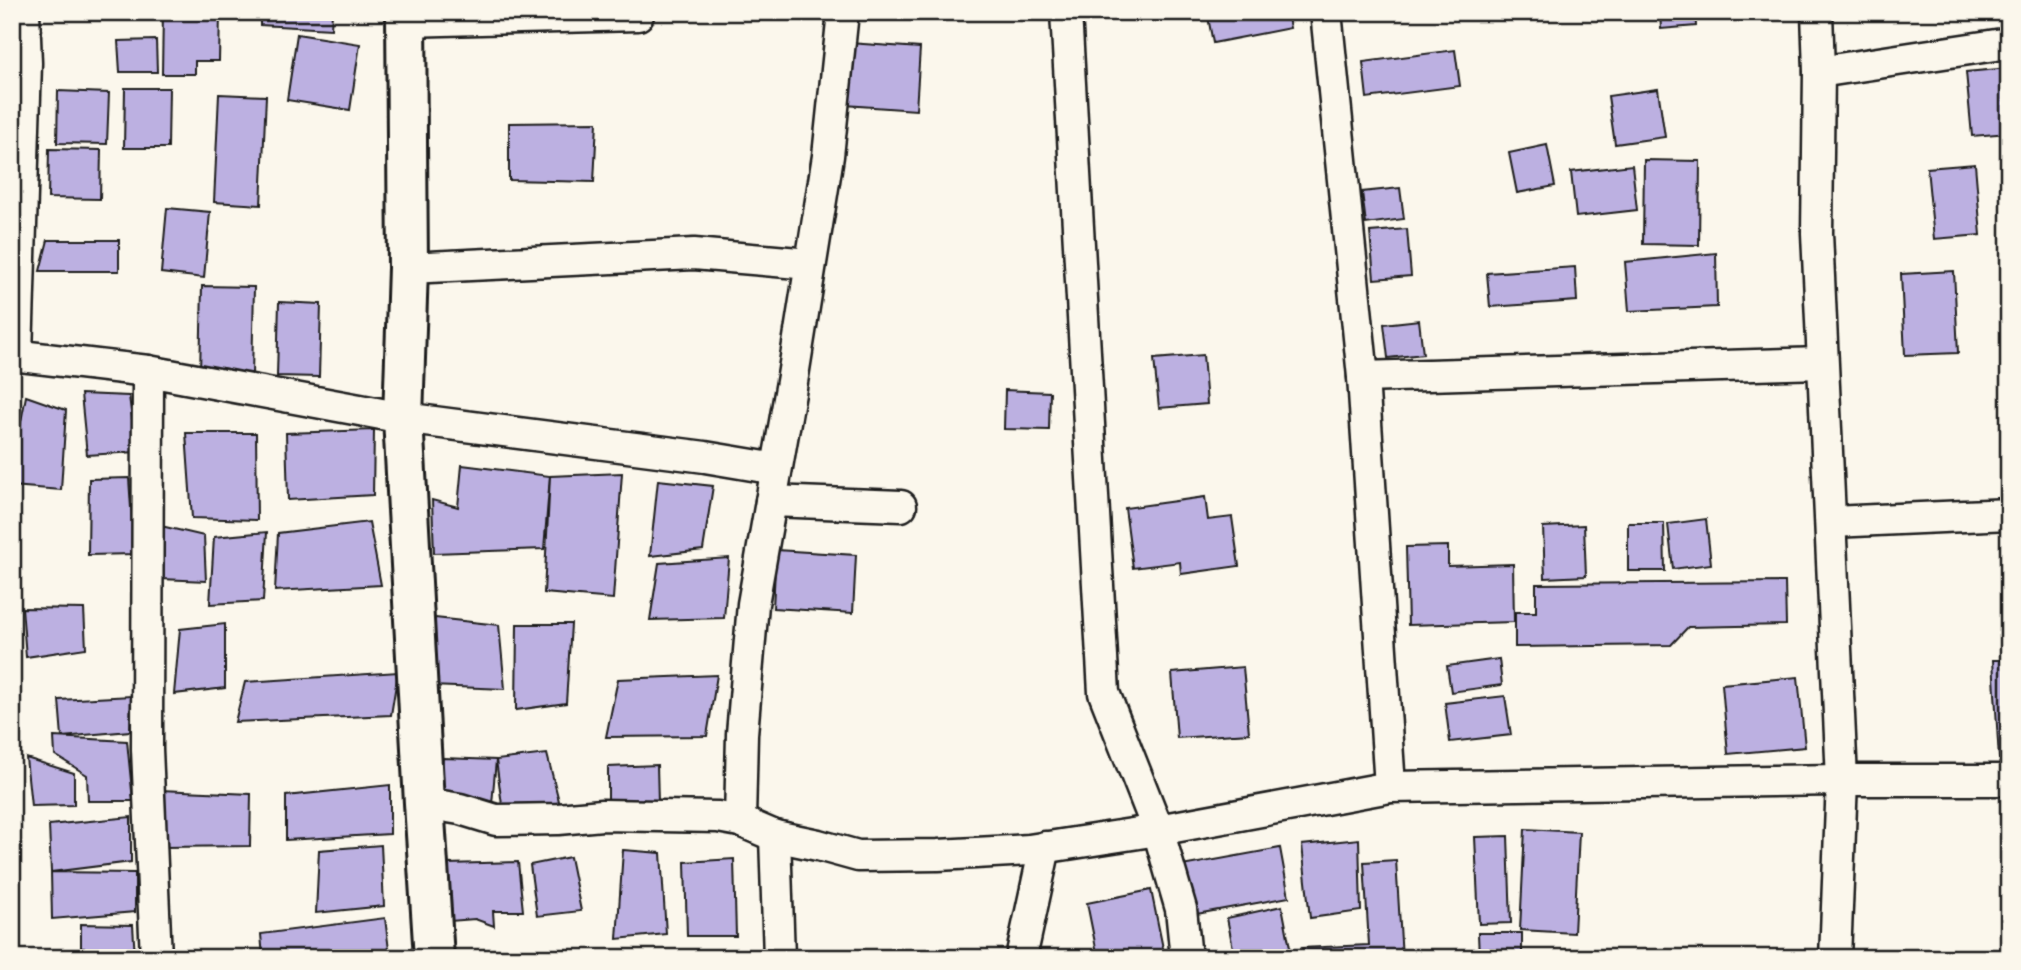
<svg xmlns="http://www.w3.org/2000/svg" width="2021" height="970" font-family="Kalam,sans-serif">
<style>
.building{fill:#bcb0e1;stroke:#1c1c1c;stroke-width:2}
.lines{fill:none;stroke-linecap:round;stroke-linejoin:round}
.minor-casing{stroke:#1c1c1c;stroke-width:35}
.tertiary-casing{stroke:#1c1c1c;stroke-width:44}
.minor{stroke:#fbf7ec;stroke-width:30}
.tertiary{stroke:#fbf7ec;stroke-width:38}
</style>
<rect width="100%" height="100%" fill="#fbf7ec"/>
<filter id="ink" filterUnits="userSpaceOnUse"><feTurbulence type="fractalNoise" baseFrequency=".0143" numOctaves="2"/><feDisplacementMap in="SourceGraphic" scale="14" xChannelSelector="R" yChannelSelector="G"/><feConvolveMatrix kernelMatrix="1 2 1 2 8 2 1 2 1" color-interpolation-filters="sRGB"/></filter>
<g filter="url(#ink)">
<!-- building -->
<g class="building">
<path d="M163 12H220L219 61H195V74H162Z"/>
<path d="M260 12H332L331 29 260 25Z"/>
<path d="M1207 12H1287L1290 28 1213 43Z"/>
<path d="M1660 12H1695L1696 26 1661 29Z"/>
<path d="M297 34 360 44 350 110 287 100Z"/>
<path d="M156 40 157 72H120L118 41Z"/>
<path d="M849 43 920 48 916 110 845 105Z"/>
<path d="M1455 50 1460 86 1367 98 1363 62Z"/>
<path d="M2009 68V133L1972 136 1966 72Z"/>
<path d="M125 88H169L168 148H124Z"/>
<path d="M1658 89 1665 137 1615 144 1608 96Z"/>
<path d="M58 91 109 93 107 144 57 143Z"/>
<path d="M219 94 266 96 261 205 214 202Z"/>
<path d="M597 122 594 182 509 180V123Z"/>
<path d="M1547 145 1555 186 1517 193 1509 153Z"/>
<path d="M49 149 101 150 100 199 48 198Z"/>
<path d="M1644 160 1700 161 1699 245 1643 244Z"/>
<path d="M1975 164 1981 235 1934 239 1927 168Z"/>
<path d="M1632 165 1637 210 1576 217 1571 172Z"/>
<path d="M1400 188 1404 219 1366 224 1362 192Z"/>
<path d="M167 208 210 212 204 278 161 273Z"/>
<path d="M1407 229 1411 276 1374 279 1370 232Z"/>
<path d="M48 240H119V271H40Z"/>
<path d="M1716 253 1717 307 1629 311 1625 262Z"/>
<path d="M1575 267 1577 301 1490 307 1487 273Z"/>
<path d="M1954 271 1958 353 1905 355 1901 274Z"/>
<path d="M202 286 254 287 252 375 200 374Z"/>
<path d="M279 302 321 304 319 377 277 376Z"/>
<path d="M1419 320 1423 354 1388 358 1384 324Z"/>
<path d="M1203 355 1207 404 1159 408 1154 359Z"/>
<path d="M1005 390 1050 392 1049 430 1004 429Z"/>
<path d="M81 394 129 396 136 452 87 455Z"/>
<path d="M26 396 66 410 61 490 12 486V467Z"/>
<path d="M374 430 373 495 288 500 286 433Z"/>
<path d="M186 433H256L257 520 192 518Z"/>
<path d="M462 465 550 476 544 549 434 553 432 500 458 507Z"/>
<path d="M622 473 613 599 544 593 550 476Z"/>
<path d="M129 478 134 554 88 555 89 479Z"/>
<path d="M658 480 713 486 703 550 650 556Z"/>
<path d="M1205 497 1208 520 1232 517 1239 566 1181 574 1180 562 1133 568 1125 508Z"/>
<path d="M1706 519 1711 564 1673 569 1668 524Z"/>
<path d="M369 522 381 585 275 591 278 533Z"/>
<path d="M1628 523H1664L1665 571H1628Z"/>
<path d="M1584 525 1586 576 1545 578 1543 527Z"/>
<path d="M161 526 204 536 206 581 161 579Z"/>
<path d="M267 532 263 601 210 604 214 537Z"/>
<path d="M1448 546V566L1513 564 1514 622 1408 625 1406 547Z"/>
<path d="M776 550 856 555 853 613 773 608Z"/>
<path d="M729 558 724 618 650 620 659 563Z"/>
<path d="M1785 582 1786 625 1688 627 1671 645 1515 647V612H1536V584Z"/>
<path d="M22 608 84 609 86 648 26 657Z"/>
<path d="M435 618 499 625 505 689 431 686Z"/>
<path d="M225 624V688L174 694 180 629Z"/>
<path d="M517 624H571L566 703 516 710Z"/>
<path d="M1499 659 1502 685 1451 692 1447 666Z"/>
<path d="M1993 660H2009V759H1999Z"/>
<path d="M1243 667 1249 733 1177 738 1172 673Z"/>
<path d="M398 672 391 715 235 722 245 682Z"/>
<path d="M717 675 707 736 606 737 618 679Z"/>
<path d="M1798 677 1805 747 1728 754 1722 684Z"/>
<path d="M131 696 130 731 62 737 59 700Z"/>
<path d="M1505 696 1511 735 1450 742 1445 703Z"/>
<path d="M54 737 127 741 133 801H88L87 775 55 755Z"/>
<path d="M547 754 560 805 504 820 496 760Z"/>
<path d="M26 758 74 773V805L31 806Z"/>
<path d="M443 758 496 760 492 804 436 805Z"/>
<path d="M657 765 658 803 608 801V767Z"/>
<path d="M390 785V834L286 840V796Z"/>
<path d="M160 790 251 794 250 846 164 847Z"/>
<path d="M131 817V862L51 872 49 825Z"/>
<path d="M1525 829 1579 832 1574 933 1520 930Z"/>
<path d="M1508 836 1511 923 1479 924 1475 837Z"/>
<path d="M1359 839 1361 911 1310 918 1302 845Z"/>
<path d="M381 845 384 906 316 913 319 850Z"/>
<path d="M1280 848 1289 897 1191 915 1182 866Z"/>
<path d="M623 850 661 853 666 934 617 939Z"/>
<path d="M570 857 581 911 537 916 530 865Z"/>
<path d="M734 859 736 936H687L685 862Z"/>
<path d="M1396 860 1402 958H1303L1302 948 1369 945 1364 862Z"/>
<path d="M518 862 523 911H493L494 926 475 919 450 921 447 864Z"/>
<path d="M51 872 135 873V912L52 919Z"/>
<rect x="12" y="879" width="4" height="64"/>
<path d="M1151 890 1165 958H1098L1087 903Z"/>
<path d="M1282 906 1292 958H1235L1227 918Z"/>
<path d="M385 918 390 958H263L261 934Z"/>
<path d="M81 924 133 925 135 958H96V950L81 948Z"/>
<path d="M1478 933H1522V958H1479Z"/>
<path d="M744 949V958H668L669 952Z"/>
</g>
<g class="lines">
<defs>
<g id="minor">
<path d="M1066 12 1104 693 1158 830 1181 909 1186 958"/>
<path d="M1326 12 1363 377 1390 787"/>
<path d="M1817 12 1819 72 1817 233 1842 780 1835 958"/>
<path d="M406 21 638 15"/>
<path d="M1819 72 2009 43"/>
<path d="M408 268 694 254 810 264"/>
<path d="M12 355 148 371 403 418 705 457 776 469"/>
<path d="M17 355 26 63 24 12"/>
<path d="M148 371 147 749 156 958"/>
<path d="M1363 377 1822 363"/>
<path d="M771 501 901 506"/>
<path d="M1832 522 2009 514"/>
<path d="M424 803 460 809 496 820 558 819 602 815 718 817 740 821 775 836 818 845 858 856 938 855 1029 850 1158 830 1390 787 1842 780H2009"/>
<path d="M740 821 742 734 753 604 793 376 828 156 843 12"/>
<path d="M775 836 779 958"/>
<path d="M1021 958 1045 847"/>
</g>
<path id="tertiary" d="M406 12 408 268 403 418 424 803 434 958"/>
</defs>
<!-- minor casing -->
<use href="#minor" class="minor-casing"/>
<!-- tertiary casing -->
<use href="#tertiary" class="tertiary-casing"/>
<!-- minor -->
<use href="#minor" class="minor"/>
<!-- tertiary -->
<use href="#tertiary" class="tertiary"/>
</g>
</g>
<!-- margin -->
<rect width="2021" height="970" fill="none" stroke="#fbf7ec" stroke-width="42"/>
<rect x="21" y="21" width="1979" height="928" fill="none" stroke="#1c1c1c" stroke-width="2.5" filter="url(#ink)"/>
</svg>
